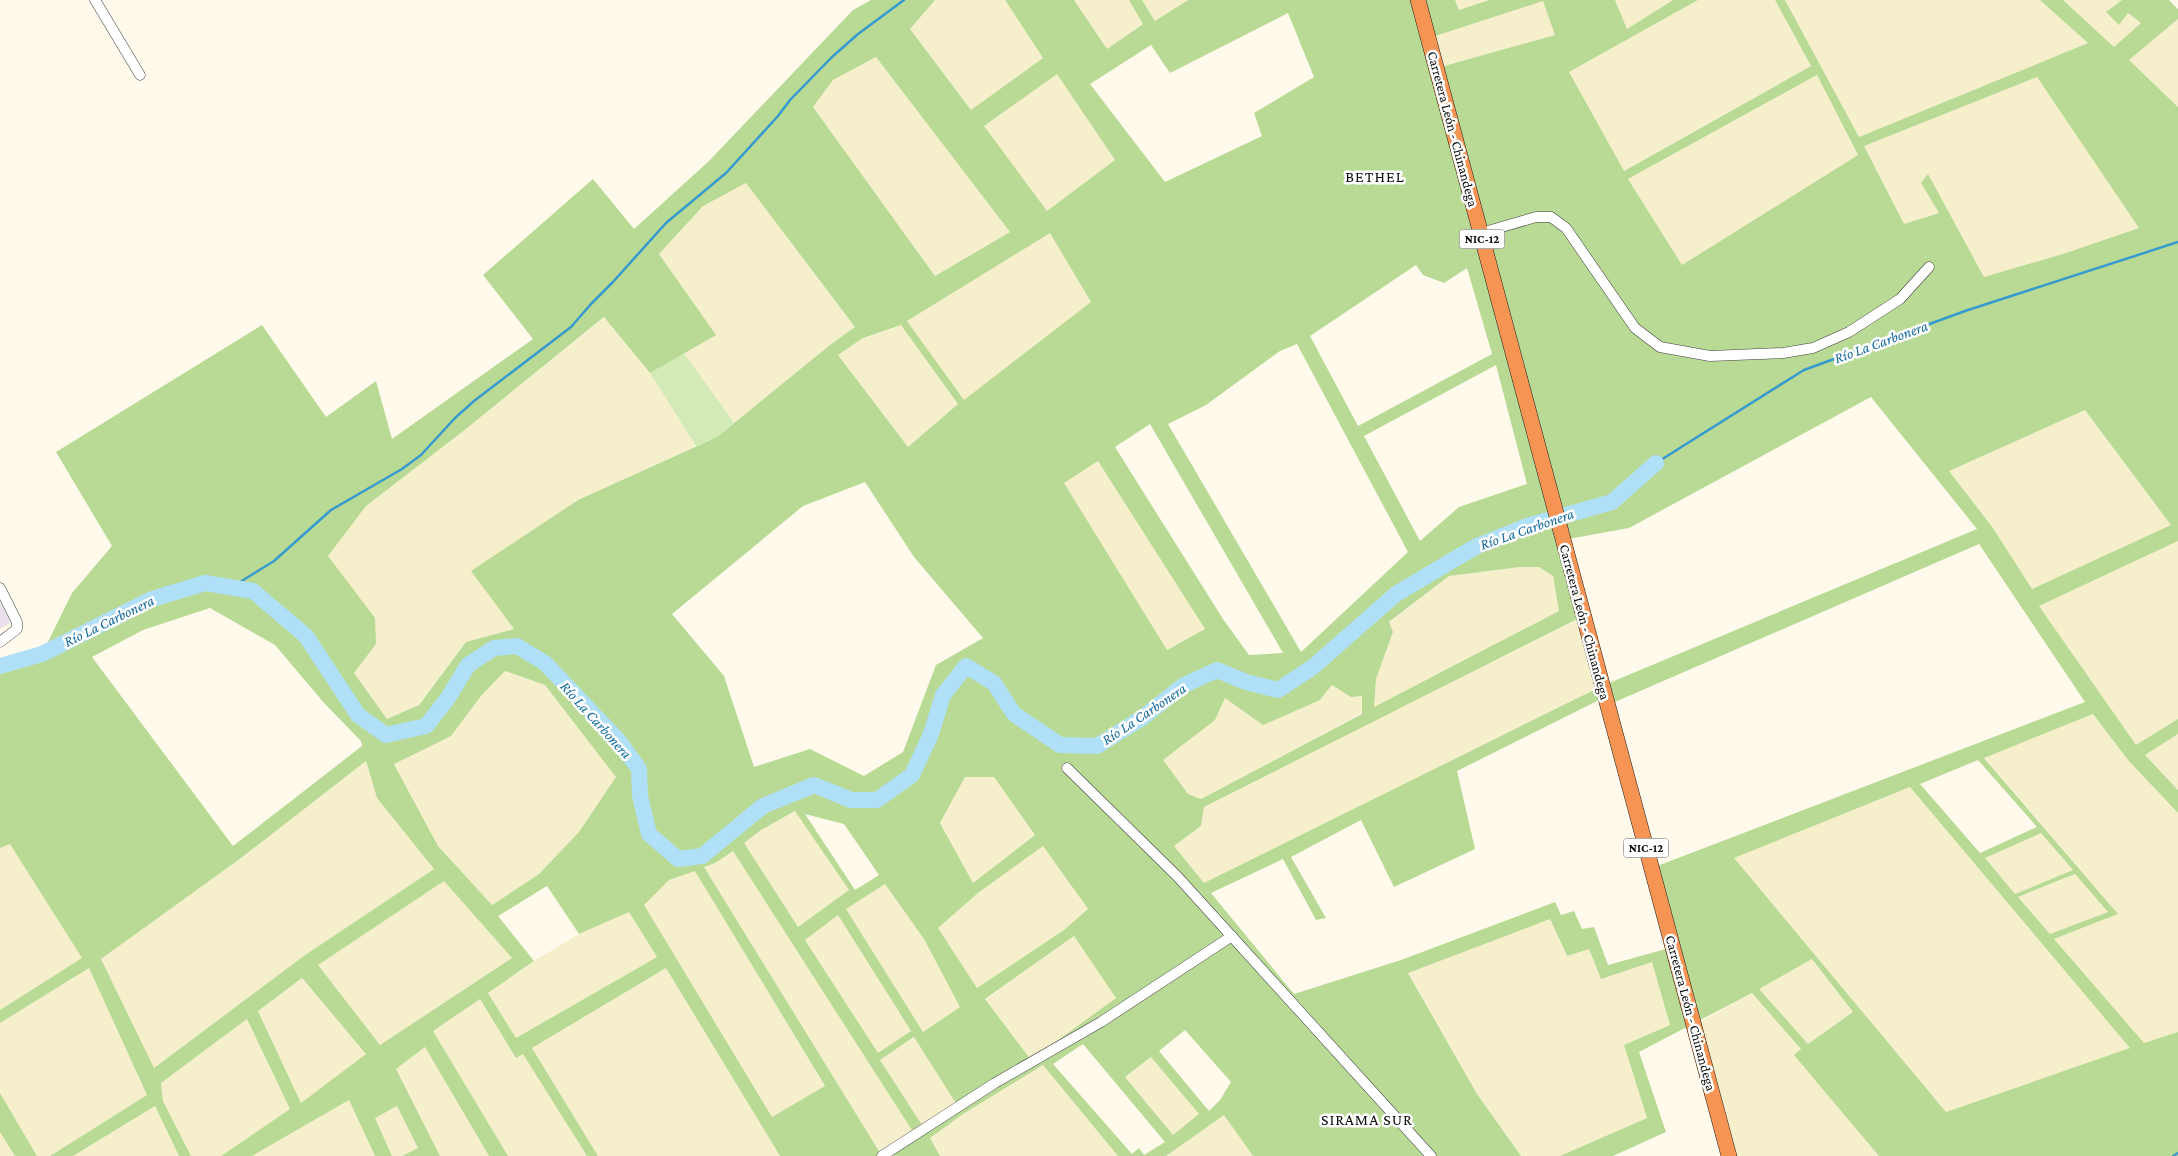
<svg xmlns="http://www.w3.org/2000/svg" width="2178" height="1156" font-family="'Crimson Pro',serif">
<style>
.industrial{fill:#eae0ec}
.farmland{fill:#f5efcc}
.green{fill:#d3e9b6}
.forest{fill:#b8da95;fill-rule:evenodd}
.lines{fill:none;stroke-linecap:round;stroke-linejoin:round}
.stream{stroke:#379ace;stroke-width:2.5}
.river{stroke:#b0e0f7;stroke-width:16}
.minor-casing{stroke:#3f3f3f;stroke-width:11}
.highway-casing{stroke:#1d1d1d;stroke-width:16}
.minor{stroke:#fff;stroke-width:10}
.highway{stroke:#f69453;stroke-width:15}
.labels{text-anchor:middle;stroke-width:5;stroke-linejoin:round;paint-order:stroke}
.shield{fill:#fff;stroke:#555;stroke-width:1}
.shield-label{font-size:12px;font-weight:bold;fill:#0c0c0c}
.street-label{font-size:14px;fill:#0c0c0c;stroke:#fff}
.water-label{font-size:15px;font-style:italic;fill:#156b9f;stroke:#fff}
.quarter-label{font-size:16px;letter-spacing:1px;fill:#0c0c0c;stroke:#fff}
</style>
<rect width="100%" height="100%" fill="#fffaec"/>
<!-- industrial -->
<path class="industrial" d="M0 595 13 621 0 629Z"/>
<!-- farmland -->
<g class="farmland">
<path d="M935 0H1005L1043 58 971 110 910 29Z"/>
<path d="M1074 0H1129L1143 23 1107 49Z"/>
<path d="M1142 0H1188L1155 21Z"/>
<path d="M1455 0H1489L1459 10Z"/>
<path d="M1615 0H1673L1627 29Z"/>
<path d="M1698 0H1775L1811 66 1623 171 1569 72Z"/>
<path d="M1785 0H2040L2088 43 1859 137Z"/>
<path d="M2063 0H2122L2106 12 2128 13 2141 23 2114 47Z"/>
<path d="M1543 1 1556 35 1436 68 1428 38Z"/>
<path d="M2178 19V107L2129 60Z"/>
<path d="M876 57 1010 232 935 276 813 107 833 80Z"/>
<path d="M1057 73 1115 160 1047 211 983 126Z"/>
<path d="M1817 75 1858 155 1682 265 1628 179Z"/>
<path d="M2037 77 2140 228 2066 253 1984 277 1928 174 1921 183 1939 213 1904 224 1863 145Z"/>
<path d="M746 183 855 327 830 345 734 423 684 353 715 334 659 254 703 206Z"/>
<path d="M1050 232 1091 302 964 401 907 321Z"/>
<path d="M605 317 650 373 696 446 578 500 472 571 514 629 466 642 418 705 387 719 354 673 376 644 328 556 366 506 478 419Z"/>
<path d="M902 325 958 404 908 447 838 355 863 338Z"/>
<path d="M2085 410 2172 525 2032 589 1993 528 1949 471Z"/>
<path d="M1098 461 1205 629 1166 650 1064 483Z"/>
<path d="M2178 541V719L2136 746 2039 606Z"/>
<path d="M1520 567H1539L1553 576 1559 611 1374 707 1376 679 1393 633 1389 623 1449 576Z"/>
<path d="M1583 616 1602 686 1204 883 1174 846 1201 826 1204 807Z"/>
<path d="M505 671 545 685 617 777 579 832 539 874 492 905 438 846 394 763 451 736 481 696Z"/>
<path d="M1333 685 1351 697 1362 696V713L1201 799 1188 794 1162 760 1215 720 1225 698 1320 700Z"/>
<path d="M2093 714 2128 760 2178 813V1032L2144 1044 2054 939 2118 914 1984 757Z"/>
<path d="M2178 734V790L2145 755Z"/>
<path d="M366 761 377 798 434 869 308 953 154 1069 101 959 241 858Z"/>
<path d="M965 777H994L1035 835 973 883 940 823Z"/>
<path d="M1910 787 2131 1048 1946 1112 1733 858Z"/>
<path d="M796 811 849 890 798 927 743 843 761 830Z"/>
<path d="M2041 833 2073 870 2015 894 1984 858Z"/>
<path d="M10 843 83 958 0 1010V848Z"/>
<path d="M1043 845 1088 910 1064 930 977 988 938 928 978 893Z"/>
<path d="M733 850 915 1135 891 1151 894 1156H882L704 867 715 863Z"/>
<path d="M695 870 825 1087 772 1117 643 905 669 880Z"/>
<path d="M2076 874 2108 912 2050 934 2018 897Z"/>
<path d="M444 881 512 958 380 1045 317 965Z"/>
<path d="M885 884 924 939 961 1007 922 1032 846 909Z"/>
<path d="M629 912 657 957 516 1038 488 993 534 961 579 934Z"/>
<path d="M838 915 911 1031 878 1054 805 940Z"/>
<path d="M1550 919 1566 956 1589 949 1601 979 1652 962 1670 1025 1624 1045 1647 1118 1560 1156H1521L1477 1094 1408 972Z"/>
<path d="M1074 936 1117 998 1031 1060 985 1000Z"/>
<path d="M1812 959 1853 1012 1808 1044 1758 989Z"/>
<path d="M89 968 147 1095 50 1156H37L0 1093V1023Z"/>
<path d="M666 968 780 1156H598L532 1048Z"/>
<path d="M301 978 367 1054 301 1103 258 1010Z"/>
<path d="M1752 993 1802 1049 1795 1055 1879 1156H1729L1694 1025Z"/>
<path d="M480 999 516 1058 523 1053 587 1156H508L433 1031Z"/>
<path d="M247 1019 290 1109 221 1156H191L163 1101 161 1083Z"/>
<path d="M915 1037 958 1105 924 1128 880 1060Z"/>
<path d="M425 1047 489 1156H440L396 1069Z"/>
<path d="M1152 1057 1199 1114 1173 1135 1125 1077Z"/>
<path d="M1043 1065 1118 1156H940L930 1138 963 1114Z"/>
<path d="M349 1100 375 1156H252Z"/>
<path d="M155 1106 179 1156H73Z"/>
<path d="M397 1106 418 1148 402 1156H392L374 1118Z"/>
<path d="M1224 1114 1253 1156H1166Z"/>
<path d="M0 1132 15 1156H0Z"/>
</g>
<!-- green -->
<path class="green" d="M684 353 734 423 717 437 696 446 650 373Z"/>
<!-- forest -->
<g class="forest">
<path d="M871 0H935L910 29 971 110 1043 58 1005 0H1074L1107 49 1143 24 1129 0H1142L1155 21 1188 0H1455L1459 10 1489 0H1615L1627 29 1673 0H1698L1569 72 1624 171 1811 66 1775 0H1785L1859 137 2088 43 2040 0H2063L2114 47 2141 23 2128 13 2119 25 2106 12 2122 0H2169L2178 9V19L2129 60 2178 107V541L2039 606 2136 745 2178 719V734L2145 755 2178 790V813L2128 760 2093 714 1984 758 2118 914 2054 939 2144 1043 2178 1032V1156H1879L1794 1055 1801 1049 1752 993 1639 1052 1666 1132 1613 1156H1560L1647 1118 1624 1045 1670 1025 1652 962 1601 979 1589 949 1567 956 1550 919 1408 973 1477 1094 1521 1156H1253L1224 1115 1166 1156H1118L1043 1065 963 1114 930 1138 940 1156H894L891 1151 915 1135 733 851 715 863 704 867 882 1156H780L666 968 532 1048 598 1156H587L523 1054 516 1058 480 999 433 1031 508 1156H489L425 1047 396 1069 440 1156H402L418 1148 397 1106 375 1118 392 1156H375L349 1100 252 1156H221L290 1109 247 1019 161 1083 163 1101 191 1156H179L155 1106 73 1156H50L147 1095 89 968 0 1023V1010L82 958 10 844 0 848V671L42 654 72 593 112 546 56 452 262 325 326 417 376 381 392 439 533 339 483 275 593 179 634 229 708 162 853 10ZM1543 1 1555 35 1437 68 1429 38ZM1288 13 1314 77 1254 113 1262 136 1165 182 1090 84 1151 45 1170 73ZM876 57 1010 232 935 276 813 107 833 80ZM1057 74 1115 160 1047 211 984 126ZM1817 75 1858 155 1682 265 1628 179ZM2037 77 2139 228 2066 253 1984 277 1928 174 1921 183 1939 213 1904 224 1864 146ZM746 183 855 327 830 345 717 437 578 500 471 571 514 629 466 642 419 705 387 719 354 673 376 644 375 618 328 556 366 506 462 432 604 317 650 373 716 335 659 254 703 206ZM1050 233 1091 302 964 400 907 321ZM1416 265 1423 275 1444 283 1467 268 1492 354 1358 426 1310 336ZM901 325 958 404 908 447 838 355 863 338ZM1297 344 1408 552 1301 652 1168 424 1206 405 1280 351ZM1496 365 1527 484 1459 507 1420 541 1364 436ZM1871 397 1977 529 1602 686 1204 883 1174 846 1201 826 1204 807 1583 616 1563 540 1629 528ZM2085 410 2171 525 2032 589 1993 528 1949 471ZM1150 424 1283 653 1249 655 1223 619 1115 447ZM1098 461 1205 629 1167 650 1064 483ZM865 482 914 557 983 638 936 665 903 752 864 776 810 749 754 767 724 676 672 614 803 506ZM1979 544 2085 702 1652 868 1673 947 1608 965 1594 927 1582 929 1574 911 1561 915 1555 902 1401 960 1294 994 1211 893 1283 859 1316 920 1326 918 1291 857 1361 820 1394 887 1475 849 1457 771 1605 697 1608 705ZM1520 567H1539L1553 576 1559 611 1374 707 1376 679 1393 632 1389 622 1449 576ZM210 608 275 645 325 704 361 741 362 746 233 846 92 657 143 630ZM505 671 545 685 616 777 579 832 539 874 492 905 438 846 394 764 451 736 481 696ZM1332 685 1351 697 1362 696V714L1201 799 1188 794 1163 760 1215 720 1225 698 1263 725 1320 700ZM1978 760 2037 827 1980 853 1920 784ZM366 761 377 798 434 869 308 953 154 1068 101 959 241 858ZM965 777H994L1035 835 973 883 940 823ZM1910 787 2130 1048 1946 1112 1734 858ZM795 811 849 890 798 927 744 843 761 830ZM805 814 844 824 879 875 855 890ZM2041 833 2073 870 2015 894 1985 858ZM1043 846 1088 909 1064 930 977 988 938 928 978 893ZM695 871 825 1086 772 1117 644 905 669 880ZM2075 874 2108 912 2050 934 2018 897ZM444 881 512 958 380 1045 318 965ZM885 884 924 939 960 1007 923 1032 846 909ZM547 886 579 934 629 912 657 957 516 1038 488 993 534 961 498 916ZM838 915 911 1031 878 1053 805 940ZM1074 936 1116 998 1031 1060 985 999ZM1812 959 1853 1012 1808 1044 1759 989ZM302 978 366 1054 301 1103 258 1011ZM1185 1030 1231 1082 1220 1100 1209 1111 1159 1051ZM914 1037 957 1105 924 1128 880 1060ZM1083 1044 1165 1142 1144 1155 1139 1148 1132 1154 1053 1064ZM1151 1057 1199 1114 1173 1135 1125 1077Z"/>
<path d="M0 1093 37 1156H15L0 1132Z"/>
</g>
<g class="lines">
<!-- stream -->
<g class="stream">
<path d="M1656 463 1804 370 1965 311 2178 242"/>
<path d="M232 587 274 561 331 510 402 469 421 455 455 418 474 401 571 327 591 304 612 283 666 223 726 173 778 116 790 100 832 57 858 34 904 0"/>
<path d="M2173 1156 2178 1153"/>
</g>
<!-- river -->
<path class="river" d="M0 666 42 654 152 599 205 583 253 591 306 636 358 715 386 735 426 726 448 698 468 665 494 648 517 646 545 663 618 740 639 769 640 796 649 834 678 859 702 856 763 806 814 785 851 800H877L912 775 931 734 943 695 966 666 994 683 1014 714 1060 745 1097 746 1142 718 1184 685 1217 670 1246 682 1278 690 1313 667 1396 594 1475 547 1527 526 1612 502 1656 463"/>
<defs>
<g id="minor">
<path d="M95 0 140 75"/>
<path d="M1481 233 1536 217H1551L1566 228 1635 328 1660 347 1710 356 1783 353 1813 348 1849 332 1900 299 1929 267"/>
<path d="M0 588 17 622V629L0 642"/>
<path d="M1067 768 1177 876 1431 1156"/>
<path d="M882 1156 995 1083 1101 1022 1232 936"/>
</g>
<path id="highway" d="M1418 0 1729 1156"/>
</defs>
<!-- minor casing -->
<use href="#minor" class="minor-casing"/>
<!-- highway casing -->
<use href="#highway" class="highway-casing"/>
<!-- minor -->
<use href="#minor" class="minor"/>
<!-- highway -->
<use href="#highway" class="highway"/>
</g>
<g class="labels">
<!-- shield labels -->
<g class="shield">
<rect x="1459.5" y="229.5" width="45" height="19" rx="4"/>
<rect x="1623.5" y="838.5" width="45" height="19" rx="4"/>
</g>
<g class="shield-label">
<text x="1482" y="243">NIC-12</text>
<text x="1646" y="852">NIC-12</text>
</g>
<!-- street labels -->
<g class="street-label">
<text transform="translate(1453 129) rotate(75)" y="5">Carretera León - Chinandega</text>
<text transform="translate(1585 622) rotate(75)" y="5">Carretera León - Chinandega</text>
<text transform="translate(1691 1013) rotate(75)" y="5">Carretera León - Chinandega</text>
</g>
<!-- water labels -->
<g class="water-label">
<text transform="translate(1881 342) rotate(-20)" y="5">Río La Carbonera</text>
<text transform="translate(1527 529) rotate(-19)" y="5">Río La Carbonera</text>
<text transform="translate(109 621) rotate(-26)" y="5">Río La Carbonera</text>
<text transform="translate(1144 714) rotate(-34)" y="5">Río La Carbonera</text>
<text transform="translate(596 720) rotate(48)" y="5">Río La Carbonera</text>
</g>
<!-- quarter labels -->
<g class="quarter-label">
<text x="1375" y="182">BETHEL</text>
<text x="1367" y="1125">SIRAMA SUR</text>
</g>
</g>
</svg>
